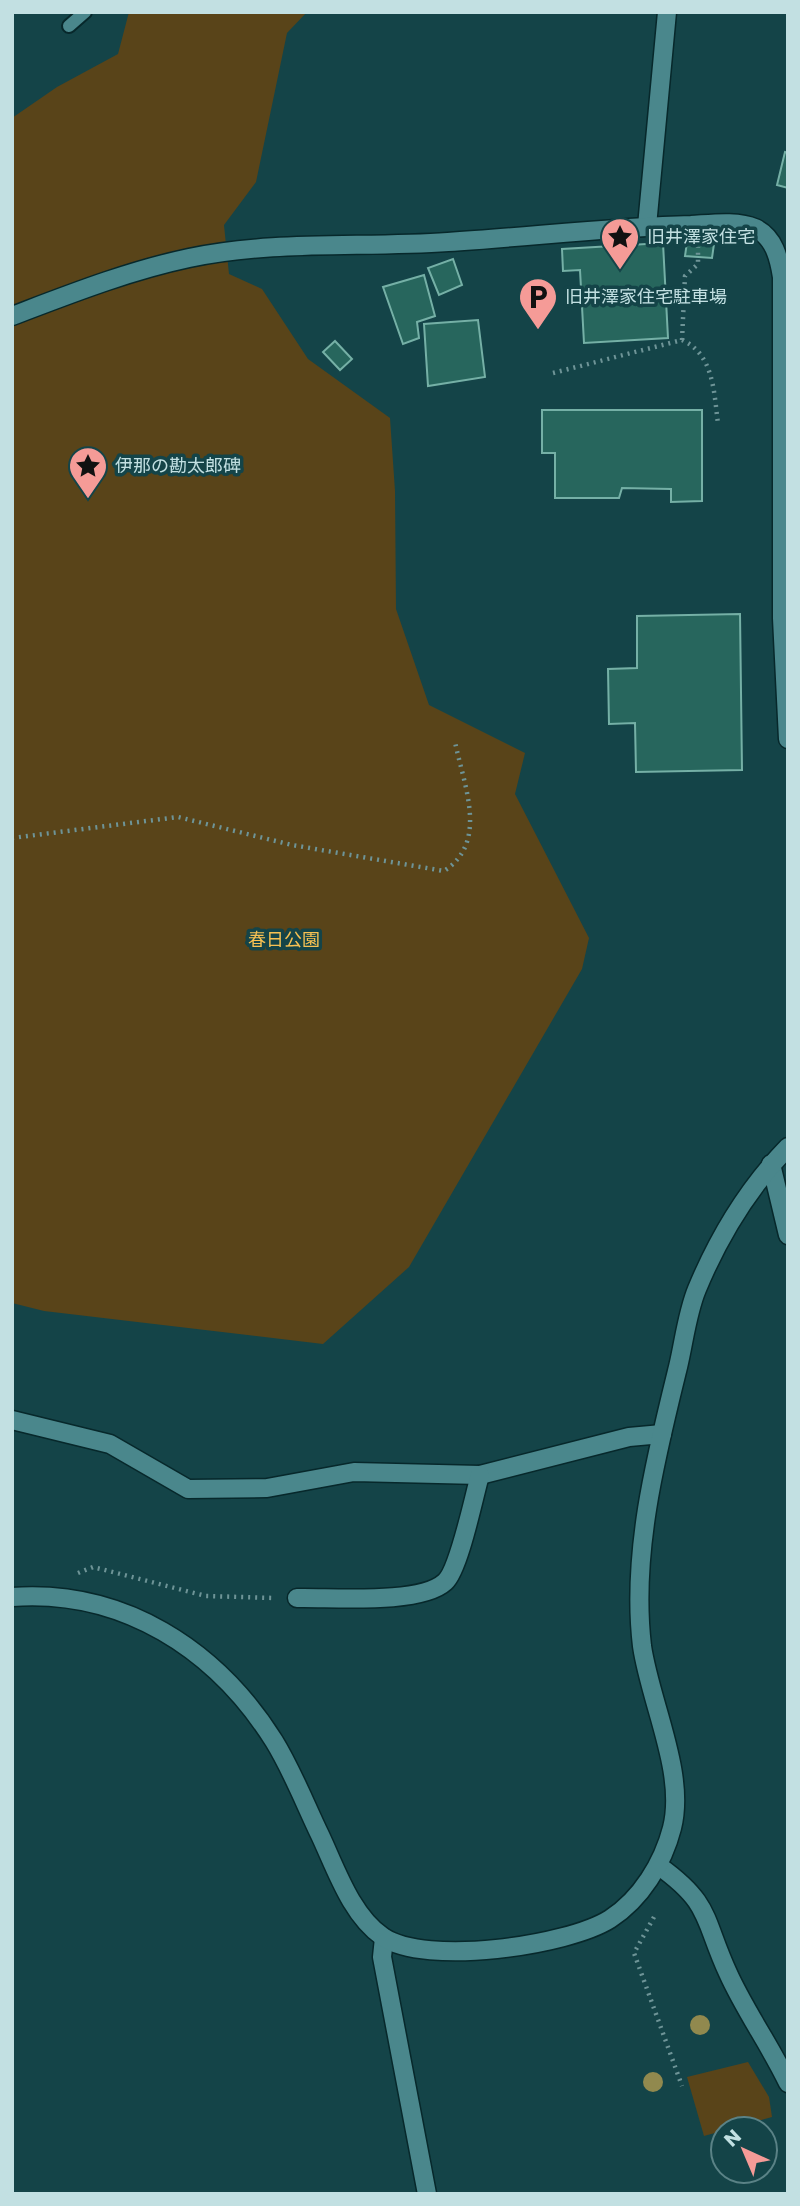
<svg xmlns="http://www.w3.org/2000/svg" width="800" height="2206" font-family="Poppins,'Noto Sans JP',sans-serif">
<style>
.green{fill:#594419}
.building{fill:#27665d;stroke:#75b0a6;stroke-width:2}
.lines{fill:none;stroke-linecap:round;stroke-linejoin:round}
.lane-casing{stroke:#07282b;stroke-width:16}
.street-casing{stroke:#07282b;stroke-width:21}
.secondary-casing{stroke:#07282b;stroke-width:21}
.path{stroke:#6e9497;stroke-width:4.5;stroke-dasharray:2 5;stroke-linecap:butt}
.lane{stroke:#4a878c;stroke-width:12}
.street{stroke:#4a878c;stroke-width:18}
.secondary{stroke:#4a878c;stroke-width:18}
.tree{fill:#91894e}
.labels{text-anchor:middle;stroke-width:7;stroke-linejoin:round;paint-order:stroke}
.poi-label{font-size:18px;fill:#c2e0e2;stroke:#144448;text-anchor:start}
.park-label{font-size:18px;fill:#f7c152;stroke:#144448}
</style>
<rect width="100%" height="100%" fill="#144448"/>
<!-- green -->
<g class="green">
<path d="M129 12H307L287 33 256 182 224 225 229 274 262 289 308 359 390 418 395 491 396 609 429 705 525 753 515 794 589 938 582 969 409 1267 323 1344 44 1311 12 1303V118L57 87 118 54Z"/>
<path d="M748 2062 769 2097 772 2117 704 2136 687 2077Z"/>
</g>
<!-- building -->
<g class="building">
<path d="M785 152 788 153V188L777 185Z"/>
<path d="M687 242 714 244 712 258 685 256Z"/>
<path d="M663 243 668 338 584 343 580 270 563 271 562 249Z"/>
<path d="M453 259 462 285 439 295 428 268Z"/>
<path d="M424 275 435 316 417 322 419 338 403 344 383 287Z"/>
<path d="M478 320 485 377 428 386 424 324Z"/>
<path d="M335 341 352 359 340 370 323 352Z"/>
<path d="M542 410H702V501L671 502V489L622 488 619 498H555V453H542Z"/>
<path d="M740 614 742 770 636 772 635 723 609 724 608 669 637 668V616Z"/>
</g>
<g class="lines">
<defs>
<path id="lane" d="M69 26 85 12"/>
<g id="street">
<path d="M647 226 667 12"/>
<path d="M12 316C70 294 128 271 189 258 274 240 361 248 448 242 529 237 610 227 691 225 710 224 737 220 755 228 774 237 779 258 782 277V618L788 739"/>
<path d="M771 1164 788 1235"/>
<path d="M12 1420 110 1444 188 1489 267 1488 354 1472 480 1475 629 1437 662 1434"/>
<path d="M297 1598C331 1597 420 1605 445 1582 459 1570 474 1496 480 1475"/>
<path d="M659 1866C712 1904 703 1919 728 1973 745 2011 770 2045 788 2083"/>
<path d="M384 1938 382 1957 427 2194"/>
</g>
<path id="secondary" d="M12 1597C123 1589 216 1649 274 1741 292 1770 305 1804 320 1835 336 1869 351 1915 383 1937 426 1966 567 1946 610 1919 641 1899 663 1863 672 1828 686 1773 650 1702 642 1646 631 1554 656 1456 678 1367 684 1342 687 1313 697 1289 719 1236 748 1188 788 1147"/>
</defs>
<!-- lane casing -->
<use href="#lane" class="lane-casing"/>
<!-- street casing -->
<use href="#street" class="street-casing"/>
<!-- secondary casing -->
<use href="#secondary" class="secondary-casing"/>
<!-- path -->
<g class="path">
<path d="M682 340 685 276 698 264V247"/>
<path d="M553 373 682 340C714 354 714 393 718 424"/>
<path d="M12 838 178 817 292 845 444 871C489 842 464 786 455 742"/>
<path d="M78 1573 93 1567 206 1596 275 1598"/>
<path d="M654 1917 634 1953 682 2086"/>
</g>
<!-- lane -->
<use href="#lane" class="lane"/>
<!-- street -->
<use href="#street" class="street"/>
<!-- secondary -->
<use href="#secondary" class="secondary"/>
</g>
<!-- trees -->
<g class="tree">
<circle cx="700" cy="2025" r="10"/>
<circle cx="653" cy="2082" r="10"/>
</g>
<!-- icons -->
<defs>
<symbol id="sight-pin" viewBox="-11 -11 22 30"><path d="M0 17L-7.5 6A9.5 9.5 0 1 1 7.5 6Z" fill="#f59b97" stroke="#144448"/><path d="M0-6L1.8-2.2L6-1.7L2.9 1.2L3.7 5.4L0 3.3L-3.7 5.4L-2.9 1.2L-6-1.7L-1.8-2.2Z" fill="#111"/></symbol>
<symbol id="parking-pin" viewBox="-11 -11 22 30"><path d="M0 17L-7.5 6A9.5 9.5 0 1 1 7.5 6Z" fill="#f59b97" stroke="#144448"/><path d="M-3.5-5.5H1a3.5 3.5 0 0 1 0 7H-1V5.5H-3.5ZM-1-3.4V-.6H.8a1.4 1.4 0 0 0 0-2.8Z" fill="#111"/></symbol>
</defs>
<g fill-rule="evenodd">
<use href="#sight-pin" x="598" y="215" width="44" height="60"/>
<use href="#parking-pin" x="516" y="275" width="44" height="60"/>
<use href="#sight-pin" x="66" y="444" width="44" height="60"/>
</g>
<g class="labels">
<!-- poi labels -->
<g class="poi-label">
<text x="647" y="243">旧井澤家住宅</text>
<text x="565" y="303">旧井澤家住宅駐車場</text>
<text x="115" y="472">伊那の勘太郎碑</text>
</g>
<!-- park labels -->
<g class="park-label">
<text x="284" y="946">春日公園</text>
</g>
</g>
<!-- border -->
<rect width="800" height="2206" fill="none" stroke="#c2e0e2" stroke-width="28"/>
<!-- north arrow -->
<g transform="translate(744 2150) rotate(316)"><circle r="33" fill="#144448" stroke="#5a8286" stroke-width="2"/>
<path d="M0-5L12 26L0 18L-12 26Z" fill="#f59b97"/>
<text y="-10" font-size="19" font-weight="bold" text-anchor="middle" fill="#c2e0e2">N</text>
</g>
</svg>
